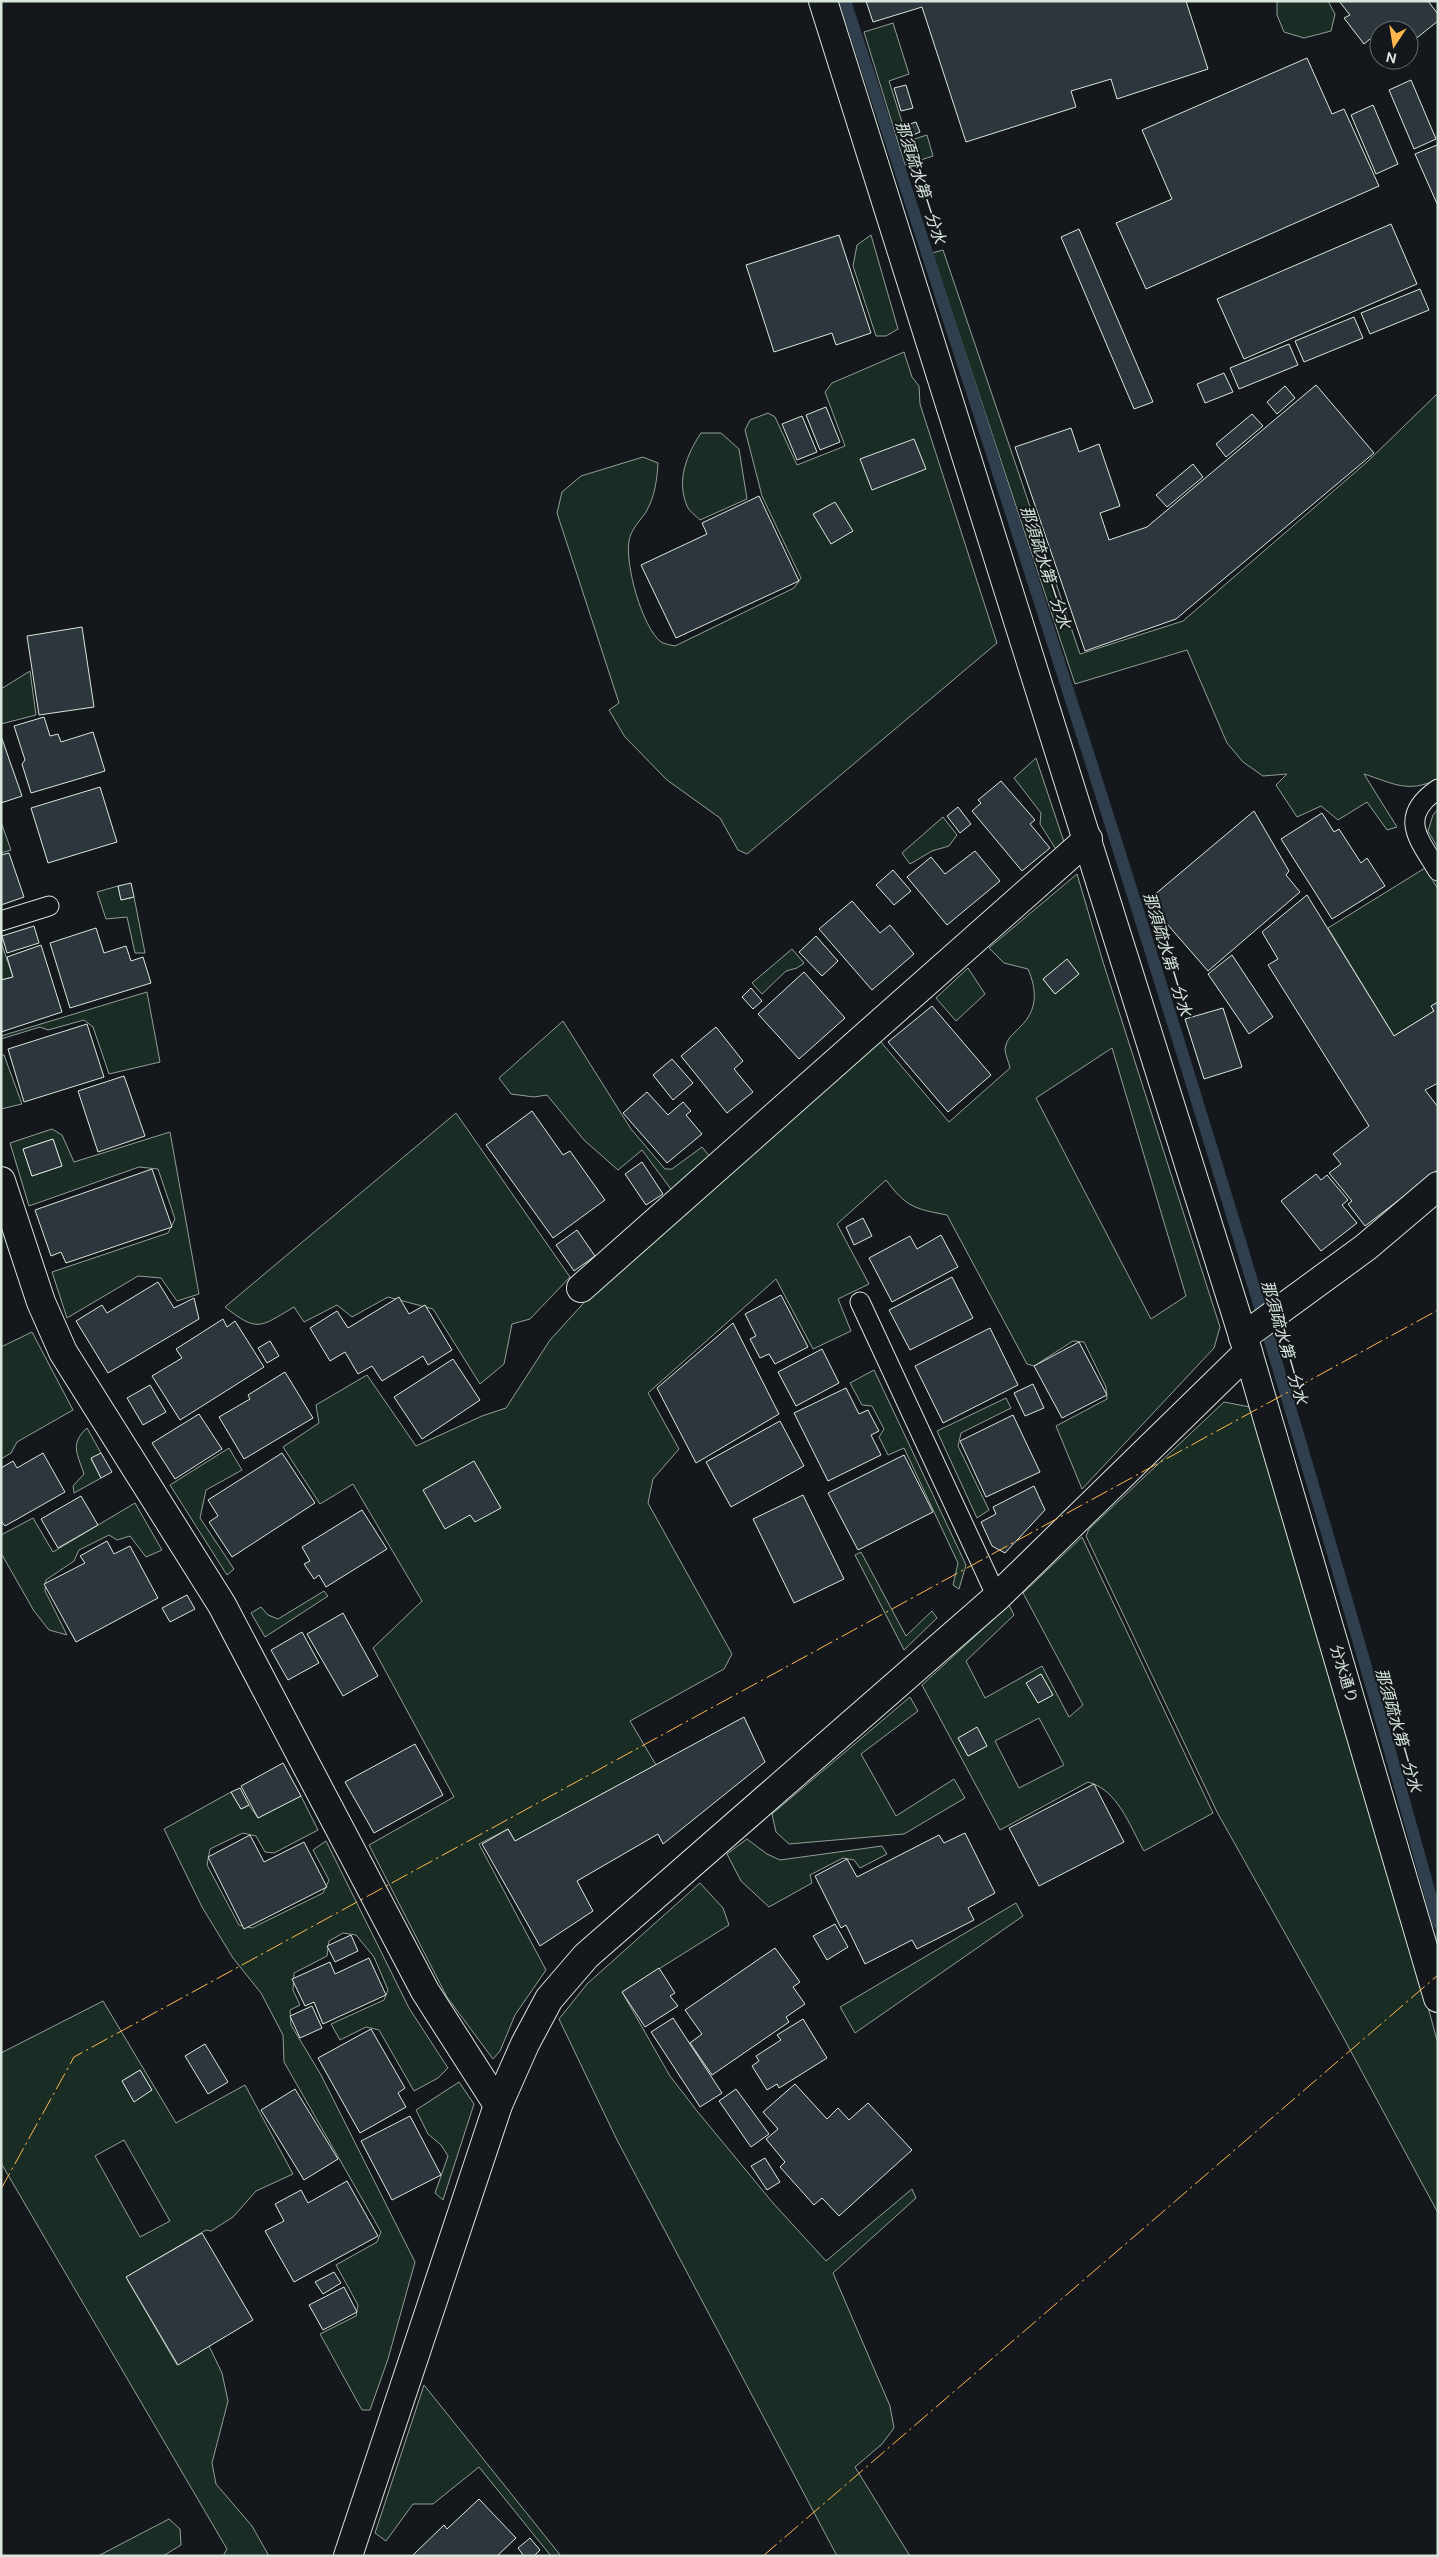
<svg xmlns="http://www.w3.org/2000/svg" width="1439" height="2557" font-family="'DM Sans','Noto Sans JP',sans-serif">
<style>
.green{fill:#1a2d24;stroke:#939e99;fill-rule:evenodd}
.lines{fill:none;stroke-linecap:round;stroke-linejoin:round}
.stream{stroke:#2f3f4d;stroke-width:12}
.building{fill:#2c363c;stroke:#d8e6dc}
.lane-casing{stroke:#d8e6dc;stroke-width:21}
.street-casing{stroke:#d8e6dc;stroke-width:30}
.secondary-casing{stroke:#d8e6dc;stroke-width:30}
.lane{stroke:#14181c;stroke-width:19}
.street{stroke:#14181c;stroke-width:28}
.secondary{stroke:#14181c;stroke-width:28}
.power{stroke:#ffb74d;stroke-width:1;stroke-dasharray:18 4 2.5 4;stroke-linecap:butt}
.labels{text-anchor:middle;stroke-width:4;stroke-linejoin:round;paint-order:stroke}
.street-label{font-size:15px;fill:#d8e6dc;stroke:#14181c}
.water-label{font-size:16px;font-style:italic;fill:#d8e6dc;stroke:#14181c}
</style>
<rect width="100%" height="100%" fill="#14181c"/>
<!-- green -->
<g class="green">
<path d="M1277 1H1328L1335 14 1331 31 1304 38 1284 32 1277 15Z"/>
<path d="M893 23 909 74 889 81 908 141 927 135 933 156 905 165 864 32Z"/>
<path d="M871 235 898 329 886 336H876L853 266 857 245Z"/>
<path d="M943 250 1080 654 1183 621 1367 462 1438 393V779C1407 794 1393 783 1364 774L1397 827 1387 830 1367 802 1338 820 1321 806 1297 817 1276 785 1287 774 1263 776 1243 762 1227 743 1187 650 1075 684 932 253Z"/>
<path d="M904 352 912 377 919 386 920 404 997 643 747 854 738 850 720 818 667 780 625 737 609 710 619 703 557 513 562 492 581 476 643 457 658 463C657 480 655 496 646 512 640 521 631 529 629 541 625 565 642 627 661 642 664 644 671 645 675 646L794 588 801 578 762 496 745 430 750 420 768 413 775 417 797 465 845 446 825 392 832 383Z"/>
<path d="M701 433H721L739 449 747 499 700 520C696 516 689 511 687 506 676 480 687 454 701 433Z"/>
<path d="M30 671 36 715 1 724V689Z"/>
<path d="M1036 758 1065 845 1057 851 1040 824 1041 813 1014 778Z"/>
<path d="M1438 809V848L1428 831 1433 815Z"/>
<path d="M943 817 957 835 949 846 932 851 910 864 902 853Z"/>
<path d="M1 822 11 850 1 853Z"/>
<path d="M1425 868 1438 889V1002L1431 1006 1434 1011 1394 1036 1328 928Z"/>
<path d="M1077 874 1103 962 1220 1327 1214 1348 1082 1489 1056 1426 1107 1399 1106 1387 1084 1342 1073 1341 1034 1366 1027 1364 947 1215C915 1209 906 1207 886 1180L837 1224 869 1284 838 1299 851 1331 813 1349 776 1279 648 1393 679 1449 653 1479 648 1503 732 1654 724 1669 630 1721 656 1765 515 1841 508 1829 479 1844 546 1970 515 2015 500 2051 493 2059 447 1997 369 1845 454 1797 373 1648 422 1601 353 1484 320 1504 283 1447 319 1423 316 1405 367 1375 416 1446 482 1416 506 1408 550 1340 601 1284 880 1041 949 1122 1010 1068C1009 1062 1005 1055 1005 1049 1007 1037 1013 1035 1020 1027 1038 1010 1037 990 1028 969L1004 963 989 948ZM1067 960 1079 974 1055 994 1043 979ZM1112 1048 1186 1296 1151 1319 1036 1098Z"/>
<path d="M118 886 121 900 134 897 145 953H135L127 917 106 919 97 892Z"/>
<path d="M1 942 13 977 1 980Z"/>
<path d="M792 949 804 963 797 968 786 971 762 994 752 983Z"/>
<path d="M968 968 985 994 956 1021 936 998Z"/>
<path d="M147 992 160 1062 109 1074 93 1027 84 1020 48 1030 40 1027 1 1039V1036Z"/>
<path d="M563 1021 631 1129 665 1169H672L702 1147 711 1158 673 1192 642 1150 618 1170 584 1140 547 1095 534 1097 511 1094 499 1078Z"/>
<path d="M1 1055H4L22 1104 1 1109Z"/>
<path d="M456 1113 570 1277 530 1319 512 1324 504 1364 480 1384 433 1309 388 1297 352 1317 337 1305 304 1322 294 1307C260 1327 258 1333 225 1307Z"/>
<path d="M52 1129 62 1135 74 1162 170 1132 199 1294 177 1301 161 1278 138 1276 67 1318 52 1272 168 1233 175 1219 158 1169 139 1167 29 1206 10 1143ZM53 1139 62 1166 32 1176 23 1149Z"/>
<path d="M32 1332 73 1410 17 1442 11 1453 1 1459V1347Z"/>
<path d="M874 1370 966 1565 959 1589 953 1585 958 1563 904 1448 888 1455 879 1437 884 1429 872 1406 862 1405 850 1383Z"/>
<path d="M1006 1398 1011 1408 961 1433 958 1446 989 1510 977 1518 937 1431Z"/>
<path d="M1224 1402 1250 1407 1425 1996 1438 2044V2213L1341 2033 1217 1812 1086 1536 1089 1529Z"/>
<path d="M87 1428 101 1453 91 1459 101 1478 74 1493 73 1486 84 1474C78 1455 69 1444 87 1428Z"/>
<path d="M229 1448 242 1470 206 1490 200 1518 234 1569 227 1575 170 1485Z"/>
<path d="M135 1503 162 1550 146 1557 130 1536 117 1540 109 1535 79 1550 74 1561 46 1580 45 1591 67 1635 49 1630 34 1611 1 1553V1535L33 1518 53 1552Z"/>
<path d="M1082 1537 1213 1813 1144 1851C1129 1825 1118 1790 1088 1782L1000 1830 922 1685 1009 1605 1014 1615 966 1661 985 1698 1042 1666 1069 1717 1083 1705 1023 1593ZM1041 1674 1053 1695 1038 1703 1027 1683ZM1039 1718 1064 1765 1019 1788 995 1741ZM977 1728 987 1746 968 1756 958 1738Z"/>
<path d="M861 1552 906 1636 932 1611 937 1618 904 1650 855 1555Z"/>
<path d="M324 1591 328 1596 265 1637 251 1613 261 1607 268 1615 278 1619Z"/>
<path d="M910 1697 918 1711 861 1754 896 1816 954 1779 965 1798 904 1834 789 1844 776 1832 772 1814Z"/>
<path d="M231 1792 241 1809 249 1805 258 1818 301 1796 318 1830 274 1853 265 1852 256 1836 243 1833 210 1849 207 1865 239 1925 252 1928 323 1893 329 1880 313 1850 326 1841 409 2008 448 2068 438 2078 414 2091 379 2030 366 2027 340 2040 331 2024 384 2000 388 1990 374 1957 356 1935 343 1933 329 1941 327 1956 294 1973 293 1990 300 2005 290 2010 291 2025 321 2075 415 2262 388 2359 370 2410H362L320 2334 356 2316 358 2305 336 2265 377 2242 381 2232 284 2062 283 2035 261 1993 233 1958 202 1907 164 1829Z"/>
<path d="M747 1839 767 1854 780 1860 882 1846 887 1854 860 1868 854 1860 843 1858 810 1875 812 1883 769 1907 741 1881 727 1854Z"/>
<path d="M700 1883 723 1908 729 1925 622 1992 670 2076 697 2111 773 2203 826 2261 912 2189 916 2198 833 2273 890 2406 894 2428 882 2444 855 2467 910 2556H837L617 2140 559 2019 587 1984Z"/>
<path d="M1016 1903 1023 1916 855 2033 840 2007Z"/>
<path d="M103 2001 176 2123 245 2085 293 2174 256 2191 233 2217 211 2231 206 2230 126 2277 177 2365 209 2346 222 2373 228 2401 212 2463 216 2484 252 2526 269 2556H223L227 2549 1 2163V2053ZM140 2070 152 2090 134 2101 122 2081ZM124 2140 170 2221 140 2237 95 2156Z"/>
<path d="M459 2082 474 2104 443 2200 435 2193 448 2156 441 2145 428 2134 416 2110Z"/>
<path d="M424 2385 561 2556H551L479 2467 433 2504H413L386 2541 375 2533Z"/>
<path d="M169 2519 180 2529 181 2545 163 2556H98Z"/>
</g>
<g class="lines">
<!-- stream -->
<path class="stream" d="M845 1C1053 638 1260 1276 1438 1923"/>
</g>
<!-- building -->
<g class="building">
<path d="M866 1H1186L1208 69 1117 99 1111 79 1071 91 1076 107 966 142 922 7 873 22Z"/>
<path d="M1339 1H1428L1438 14V21L1409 44V30H1379V51L1370 39 1364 44 1344 18 1350 15Z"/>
<path d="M1307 58 1332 114 1344 109 1379 186 1146 289 1116 223 1172 199 1142 130Z"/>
<path d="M1411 80 1436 139 1414 149 1389 90Z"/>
<path d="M906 85 913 108 901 111 894 88Z"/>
<path d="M1373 105 1398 164 1376 174 1351 115Z"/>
<path d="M916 122 920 132 911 136 907 125Z"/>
<path d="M1437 145 1438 146V206L1415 154Z"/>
<path d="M1391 224 1417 284 1244 359 1217 299Z"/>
<path d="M1079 229 1153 402 1134 409 1061 237Z"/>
<path d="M839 235 871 333 836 345 832 333 774 352 746 265Z"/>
<path d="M1420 289 1429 310 1370 334 1361 313Z"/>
<path d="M1354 317 1363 338 1304 362 1295 341Z"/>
<path d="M1289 344 1298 365 1239 389 1230 368Z"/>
<path d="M1224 373 1233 392 1205 403 1197 384Z"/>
<path d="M1316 385 1374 453 1176 619 1085 651 1015 447 1071 428 1079 452 1099 444 1120 506 1100 513 1109 540 1147 527Z"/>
<path d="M1285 386 1295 398 1277 414 1267 402Z"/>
<path d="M826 407 840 442 820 450 806 415Z"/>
<path d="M1252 414 1263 426 1226 457 1216 444Z"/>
<path d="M802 416 817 452 797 460 782 424Z"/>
<path d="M914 439 926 469 872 490 860 459Z"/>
<path d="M1193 464 1203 477 1167 507 1156 495Z"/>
<path d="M759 496 799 581 676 638 641 565 707 534 702 523Z"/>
<path d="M835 502 853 531 831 544 813 514Z"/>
<path d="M82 627 94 707 39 715 27 636Z"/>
<path d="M44 717 50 736 58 734 61 742 93 732 105 771 31 793 22 764 25 760 14 726Z"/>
<path d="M1 736 22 796 1 803Z"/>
<path d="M1001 781 1035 820 1030 824 1050 848 1022 871 972 811 981 803 978 800Z"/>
<path d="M100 787 117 842 48 863 31 808Z"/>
<path d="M958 807 971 824 960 833 947 816Z"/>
<path d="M1254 811 1289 871 1286 875 1300 892 1208 971 1147 901Z"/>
<path d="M1322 813 1334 832 1339 829 1361 863 1367 858 1385 886 1332 919 1281 839Z"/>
<path d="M975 851 1000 881 947 925 907 877 931 857 945 874Z"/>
<path d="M9 853 24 897 1 905V855Z"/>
<path d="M893 870 911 891 894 905 876 885Z"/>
<path d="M131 883 134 897 121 900 118 886Z"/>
<path d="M1307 895 1394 1036 1434 1011 1431 1006 1438 1002V1083L1425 1090 1438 1107V1170L1365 1226 1348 1204 1352 1201 1329 1173 1341 1164 1333 1154 1369 1126 1268 965 1278 959 1262 932Z"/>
<path d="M852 901 880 933 890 925 914 954 872 990 819 929Z"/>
<path d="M34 926 39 943 7 953 2 936Z"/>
<path d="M96 928 104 953 126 946 131 961 143 957 151 983 70 1008 50 943Z"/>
<path d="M816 936 838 961 822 976 799 952Z"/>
<path d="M41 945 62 1012 1 1032V980L13 977 7 957Z"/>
<path d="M1232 955 1273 1017 1249 1034 1208 974Z"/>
<path d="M1067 959 1079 974 1055 994 1043 979Z"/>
<path d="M804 972 845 1018 799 1059 758 1014Z"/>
<path d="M751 988 762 1001 753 1009 742 997Z"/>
<path d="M932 1006 991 1075 948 1112 888 1042Z"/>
<path d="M1223 1008 1242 1067 1204 1079 1185 1019Z"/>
<path d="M87 1024 104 1077 24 1102 8 1049Z"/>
<path d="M716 1027 743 1061 734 1069 753 1092 727 1113 681 1056Z"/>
<path d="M672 1059 693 1083 673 1100 653 1075Z"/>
<path d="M124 1076 145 1136 98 1152 78 1091Z"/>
<path d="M647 1092 668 1115 683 1102 691 1111 686 1115 702 1134 667 1163 623 1113Z"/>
<path d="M532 1111 563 1155 570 1151 605 1200 553 1238 486 1145Z"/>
<path d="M53 1139 62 1166 32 1176 23 1149Z"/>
<path d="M642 1162 663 1194 646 1205 625 1174Z"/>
<path d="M152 1169 172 1227 66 1263 61 1252 51 1256 35 1210Z"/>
<path d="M1316 1174 1321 1180 1327 1175 1348 1200 1342 1205 1357 1223 1321 1251 1281 1201Z"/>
<path d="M863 1218 872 1236 854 1245 846 1227Z"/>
<path d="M577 1230 595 1256 574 1271 556 1245Z"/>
<path d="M941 1235 958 1267 892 1302 869 1258 910 1236 917 1249Z"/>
<path d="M952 1277 973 1318 910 1350 889 1310Z"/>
<path d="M158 1282 174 1308 194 1298 199 1319 108 1373 76 1321 102 1305 107 1313Z"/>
<path d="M781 1295 808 1347 775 1364 769 1354 760 1358 750 1339 756 1336 745 1314Z"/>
<path d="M399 1297 409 1314 425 1305 452 1350 428 1365 423 1356 382 1381 372 1366 358 1374 345 1352 330 1361 310 1328 337 1311 348 1328Z"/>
<path d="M223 1319 227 1327 235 1321 264 1367 180 1420 152 1376 182 1358 176 1349Z"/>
<path d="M733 1323 779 1414 696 1463 657 1388Z"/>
<path d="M990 1328 1018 1385 943 1423 915 1366Z"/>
<path d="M270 1341 279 1356 267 1363 258 1348Z"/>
<path d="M1079 1342 1107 1395 1062 1418 1034 1366Z"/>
<path d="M822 1349 839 1383 796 1406 778 1372Z"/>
<path d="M453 1359 480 1400 422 1439 394 1397Z"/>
<path d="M285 1372 313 1418 244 1459 219 1417 250 1399 248 1395Z"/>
<path d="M1033 1384 1044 1408 1025 1416 1014 1393Z"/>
<path d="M150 1385 166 1412 143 1425 127 1398Z"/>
<path d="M846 1388 859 1414 868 1410 879 1431 871 1435 881 1455 828 1481 794 1413Z"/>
<path d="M199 1414 222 1449 175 1479 152 1443Z"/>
<path d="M1013 1415 1040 1472 986 1497 960 1441Z"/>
<path d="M780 1421 804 1466 731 1507 706 1462Z"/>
<path d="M43 1453 65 1492 5 1526 1 1521V1468L13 1461 17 1468Z"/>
<path d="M101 1453 112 1472 101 1478 91 1458Z"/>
<path d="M282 1453 315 1503 232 1557 209 1522 218 1516 208 1500Z"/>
<path d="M904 1455 933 1512 858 1550 828 1493Z"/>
<path d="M474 1461 501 1508 475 1522 470 1515 445 1529 423 1490Z"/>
<path d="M1034 1486 1045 1510 1005 1553 992 1546 981 1522 996 1514 993 1507Z"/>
<path d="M803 1495 844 1579 794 1603 753 1519Z"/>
<path d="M81 1496 98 1525 58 1548 41 1519Z"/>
<path d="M362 1510 387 1549 326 1587 319 1575 314 1579 304 1564 310 1561 302 1547Z"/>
<path d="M107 1541 114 1554 130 1546 158 1598 76 1642 44 1584 85 1563 80 1556Z"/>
<path d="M187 1595 195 1609 170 1622 162 1608Z"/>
<path d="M343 1613 378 1676 343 1696 307 1634Z"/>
<path d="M302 1632 319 1663 288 1680 271 1650Z"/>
<path d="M1041 1674 1053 1695 1038 1703 1026 1683Z"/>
<path d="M744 1717 765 1762 663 1844 658 1834 577 1881 593 1911 540 1946 482 1844 508 1829 515 1841Z"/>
<path d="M977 1727 987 1746 968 1756 958 1738Z"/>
<path d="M415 1744 443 1795 374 1833 345 1782Z"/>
<path d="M283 1763 301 1796 258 1818 241 1786Z"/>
<path d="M1094 1784 1124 1842 1039 1886 1009 1828Z"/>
<path d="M240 1788 249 1805 241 1809 231 1792Z"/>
<path d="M965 1833 995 1893 968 1908 974 1920 917 1949 912 1940 865 1964 846 1925 841 1928 815 1876 847 1859 857 1877 939 1835 944 1843Z"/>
<path d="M250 1835 264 1862 304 1842 327 1887 244 1929 208 1857Z"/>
<path d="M835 1924 848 1947 827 1960 813 1936Z"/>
<path d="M351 1935 358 1951 335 1962 327 1946Z"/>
<path d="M775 1948 800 1982 793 1987 805 2004 786 2017 789 2022 712 2075 690 2043 702 2034 685 2010Z"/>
<path d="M369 1958 386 1995 323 2024 314 2002 305 2006 292 1979 330 1962 335 1974Z"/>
<path d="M659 1968 675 1993 670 1996 678 2006 645 2027 622 1992Z"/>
<path d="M312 2006 322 2028 300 2038 290 2016Z"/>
<path d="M673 2018 722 2093 700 2107 651 2032Z"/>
<path d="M803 2019 827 2058 779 2088 777 2084 767 2090 752 2066 759 2061 756 2056 781 2040 777 2035Z"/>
<path d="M371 2029 405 2088 398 2093 406 2107 360 2133 318 2058Z"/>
<path d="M205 2044 228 2082 208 2094 185 2056Z"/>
<path d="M140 2070 152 2090 134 2102 122 2081Z"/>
<path d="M795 2084 827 2119 838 2108 849 2120 868 2103 912 2150 839 2216 822 2198 814 2205 780 2167 785 2162 766 2139 778 2129 763 2112Z"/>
<path d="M295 2089 338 2159 304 2180 261 2110Z"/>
<path d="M736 2089 769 2134 751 2147 719 2101Z"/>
<path d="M410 2116 441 2175 392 2200 361 2141Z"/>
<path d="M765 2158 780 2182 767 2190 751 2166Z"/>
<path d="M347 2181 378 2236 294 2282 265 2231 284 2221 275 2204 301 2190 308 2203Z"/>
<path d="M202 2233 253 2320 178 2365 126 2277Z"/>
<path d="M334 2272 341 2283 323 2294 315 2282Z"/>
<path d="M344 2287 357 2312 323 2330 309 2305Z"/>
<path d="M479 2499 516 2538 497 2556H412L444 2525 447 2529Z"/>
<path d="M530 2538 540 2550 534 2556H524L518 2548Z"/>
</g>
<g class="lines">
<defs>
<g id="lane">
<path d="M1438 789C1397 817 1419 839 1438 871"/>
<path d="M1 921 49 906"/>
<path d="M860 1302 997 1597"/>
</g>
<g id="street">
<path d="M1 1181 41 1302 63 1352 222 1605 425 1991 498 2105"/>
<path d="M581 1288 1088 839"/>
<path d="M1243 1337 1366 1247 1438 1186"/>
<path d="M1248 1352 1438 1998"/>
</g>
<path id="secondary" d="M348 2556 498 2105 525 2044 549 1999 586 1956 997 1597 1248 1352 823 1"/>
</defs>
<!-- lane casing -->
<use href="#lane" class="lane-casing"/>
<!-- street casing -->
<use href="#street" class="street-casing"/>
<!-- secondary casing -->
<use href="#secondary" class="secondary-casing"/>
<!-- lane -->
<use href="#lane" class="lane"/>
<!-- street -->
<use href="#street" class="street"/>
<!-- secondary -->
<use href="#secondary" class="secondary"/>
<!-- power -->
<g class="power">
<path d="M1 2189 74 2057 1438 1310"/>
<path d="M763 2556 1438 1975"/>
</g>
</g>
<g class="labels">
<!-- street labels -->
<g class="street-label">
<text transform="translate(1344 1674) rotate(73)" y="5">分水通り</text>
</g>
<!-- water labels -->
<g class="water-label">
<text transform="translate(921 182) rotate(72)" y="6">那須疏水第一分水</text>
<text transform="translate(1046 567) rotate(72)" y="6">那須疏水第一分水</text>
<text transform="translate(1168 954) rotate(73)" y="6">那須疏水第一分水</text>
<text transform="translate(1285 1342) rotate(74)" y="6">那須疏水第一分水</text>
<text transform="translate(1399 1730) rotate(74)" y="6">那須疏水第一分水</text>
</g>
</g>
<!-- border -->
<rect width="1439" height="2557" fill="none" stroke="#d8e6dc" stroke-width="5"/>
<!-- north arrow -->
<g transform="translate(1394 45) rotate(192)"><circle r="24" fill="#14181c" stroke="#626a69"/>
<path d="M0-4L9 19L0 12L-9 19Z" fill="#ffb74d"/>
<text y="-8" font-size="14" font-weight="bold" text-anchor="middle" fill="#d8e6dc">N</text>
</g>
</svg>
